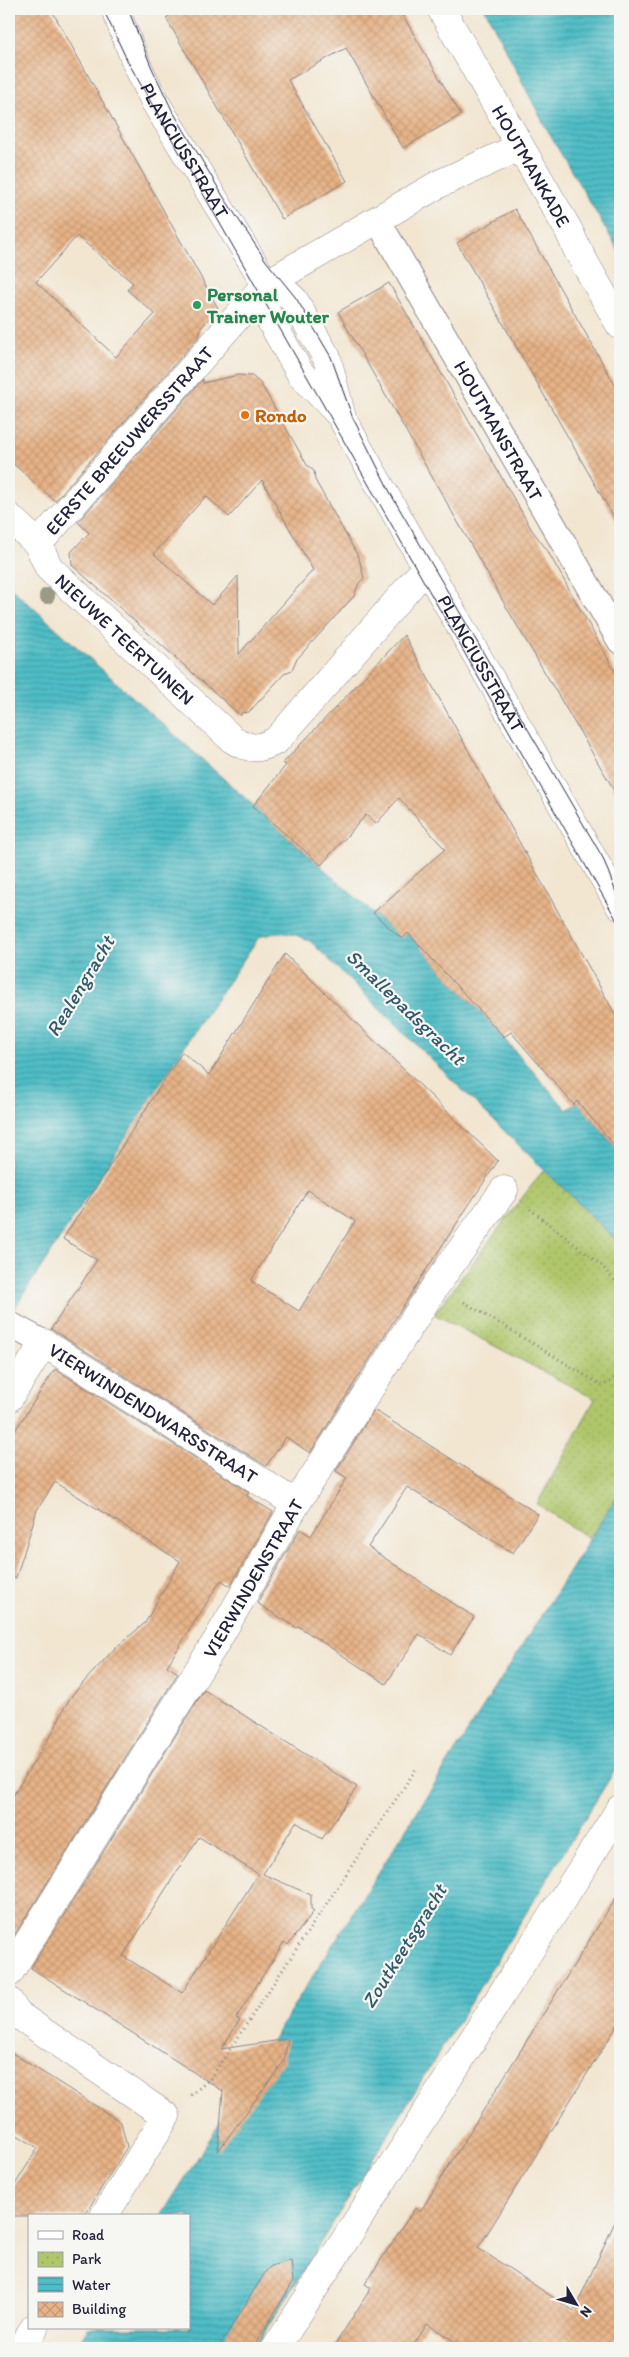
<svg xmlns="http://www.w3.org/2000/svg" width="629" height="2357" font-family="Itim,sans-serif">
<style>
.park{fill:url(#park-dots);stroke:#687453}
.water{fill:url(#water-rules);stroke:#387080}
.building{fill:url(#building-cross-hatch);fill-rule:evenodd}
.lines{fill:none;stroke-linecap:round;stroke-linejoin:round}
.pedestrian-casing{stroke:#8a8486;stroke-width:27}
.minor-casing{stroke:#8a8486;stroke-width:29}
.path{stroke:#8a8486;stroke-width:3;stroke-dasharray:1 4;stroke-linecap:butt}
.pedestrian{stroke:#fff;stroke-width:25}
.minor{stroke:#fff;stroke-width:28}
.tram{stroke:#22223b;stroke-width:1}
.tree{fill:#9b9a88}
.leisure-dot{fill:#2e9e5b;stroke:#f6f6f2;stroke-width:2}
.food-dot{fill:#e8710a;stroke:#f6f6f2;stroke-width:2}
.labels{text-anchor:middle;stroke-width:4.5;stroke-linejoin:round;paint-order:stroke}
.street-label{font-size:19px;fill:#22223b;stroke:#f6f6f2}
.leisure-label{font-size:19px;font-weight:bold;fill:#27864d;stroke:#f6f6f2;text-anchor:start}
.food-label{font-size:19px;font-weight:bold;fill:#c56008;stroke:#f6f6f2;text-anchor:start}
.water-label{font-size:20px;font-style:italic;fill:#32586c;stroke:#f6f6f2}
</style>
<defs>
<pattern id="park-dots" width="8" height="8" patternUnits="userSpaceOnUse" patternTransform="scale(1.25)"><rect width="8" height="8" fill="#afc66b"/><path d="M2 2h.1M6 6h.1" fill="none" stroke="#96aa5e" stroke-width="1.8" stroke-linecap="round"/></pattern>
<pattern id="water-rules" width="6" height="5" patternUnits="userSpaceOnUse" patternTransform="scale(1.25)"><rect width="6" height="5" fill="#4fbdc6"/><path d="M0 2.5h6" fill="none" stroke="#4199a2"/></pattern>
<pattern id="building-cross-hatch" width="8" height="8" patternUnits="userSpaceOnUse" patternTransform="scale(1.25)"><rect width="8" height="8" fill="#e6b286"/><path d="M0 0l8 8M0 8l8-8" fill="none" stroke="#c59975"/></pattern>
</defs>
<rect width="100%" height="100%" fill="#f6f6f2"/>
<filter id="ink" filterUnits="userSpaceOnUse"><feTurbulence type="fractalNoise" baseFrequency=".02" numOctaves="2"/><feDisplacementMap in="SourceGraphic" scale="10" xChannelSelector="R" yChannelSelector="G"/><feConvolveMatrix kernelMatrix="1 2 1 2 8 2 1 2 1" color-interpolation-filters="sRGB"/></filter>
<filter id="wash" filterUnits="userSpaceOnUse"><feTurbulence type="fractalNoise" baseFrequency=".0096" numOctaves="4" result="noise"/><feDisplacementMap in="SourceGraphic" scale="20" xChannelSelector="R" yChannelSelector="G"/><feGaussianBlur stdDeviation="1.12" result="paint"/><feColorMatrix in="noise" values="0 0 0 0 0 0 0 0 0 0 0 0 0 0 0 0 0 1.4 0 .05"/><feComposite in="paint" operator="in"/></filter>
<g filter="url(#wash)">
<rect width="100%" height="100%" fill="#f2e6d1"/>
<!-- park -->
<path class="park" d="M544 1169 620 1244V1491L591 1540 537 1504 595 1399 434 1314Z"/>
<!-- water -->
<g class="water">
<path d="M485 9H620V253L547 130Z"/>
<path d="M9 586 402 939 408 933 492 1025 567 1110 578 1102 620 1153V1244L310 941C290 931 280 931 259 937L192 1035 12 1312 9 1310Z"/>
<path d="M620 1491V1762L255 2348H75L88 2328H189V2216H161Z"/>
</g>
<g id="blocks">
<!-- building -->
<g class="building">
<path d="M9 9H51L218 308 200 329V335L55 501 9 460ZM77 236 133 283 127 290 155 314 116 357 36 282Z"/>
<path d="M181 9H399L461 115 403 148 346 48 288 80 347 181 282 219 166 18Z"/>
<path d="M515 209 620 394V528L457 243Z"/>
<path d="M389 283 532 530 547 550 620 680V800L508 610 338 312Z"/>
<path d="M238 375 252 376 261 384 307 465 314 471 315 480 359 558 364 578 359 583 354 596 296 660 292 670 285 673 249 712 241 713V716L72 565 71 552 89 533 78 522 203 379V383ZM262 480 313 570 239 654 238 576 212 605 154 554 206 496 229 517Z"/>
<path d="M404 635 620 1023V1152L577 1101 574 1105 511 1032 504 1037 408 933 402 939 373 913 445 849 399 798 376 824 366 815 321 865 253 806 286 765 283 763Z"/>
<path d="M285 954 498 1161 426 1270 310 1453 286 1437 266 1466 51 1329 97 1260 63 1239 182 1052 209 1075ZM308 1190 355 1221 299 1311 251 1281Z"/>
<path d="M55 1369 249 1492 247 1496 273 1512 230 1586 221 1580 167 1666 178 1673 9 1944V1802L55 1728 64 1708 73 1694 115 1648 145 1623 180 1561 55 1482 37 1510 16 1578 9 1577V1440Z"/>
<path d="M374 1410 538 1514 513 1553 407 1487 368 1547 474 1617 450 1655 419 1634 386 1684 298 1626 297 1628 257 1603 300 1529 311 1536 347 1478 336 1471Z"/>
<path d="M204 1690 357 1787 322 1839 296 1822 263 1874 311 1895V1909L314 1911 288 1945 284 1942 236 2018 240 2020 221 2049 288 2039 284 2061 218 2151 223 2091 31 1968ZM199 1837 258 1874 182 1993 123 1956Z"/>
<path d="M620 1891V2021L478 2248 574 2311 620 2211V2348H465L427 2324 412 2348H333L371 2288 365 2284 415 2208 420 2212Z"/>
<path d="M9 2051 121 2122 127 2147 84 2216H9V2194L38 2148 9 2130Z"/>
<path d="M291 2260 293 2282 253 2348H218L266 2271 271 2266Z"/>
</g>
</g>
</g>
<g filter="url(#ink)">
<use href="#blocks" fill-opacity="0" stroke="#8a8486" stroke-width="1"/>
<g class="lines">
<defs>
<g id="pedestrian">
<path id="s1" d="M377 219 620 641"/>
<path d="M9 1324 44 1343"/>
</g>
<g id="minor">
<path id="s2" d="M115 9 137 65 155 102 266 284 263 300 267 314 300 373 340 415"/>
<path id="s3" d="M441 9 569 231 577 249 620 325"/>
<path id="s4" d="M266 284 280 287 294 300 327 358 342 418 355 442 620 906"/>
<path id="s5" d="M9 517 38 544 49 568 232 739C249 750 260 750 277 740L425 569"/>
<path id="s6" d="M38 544 266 284 439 184 520 147"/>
<path id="s7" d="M9 1398 44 1343 296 1504"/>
<path id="s8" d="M9 1973 216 1642 296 1504 436 1285 504 1190"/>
<path d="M9 2001 17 2014 166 2116 104 2216"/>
<path d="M21 2348 34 2328"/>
<path d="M276 2348 620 1809"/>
</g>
</defs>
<!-- pedestrian casing -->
<use href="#pedestrian" class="pedestrian-casing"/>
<!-- minor casing -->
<use href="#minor" class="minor-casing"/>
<!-- path -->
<g class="path">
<path d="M9 922 14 925"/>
<path d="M9 977 11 978"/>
<path d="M530 1209 602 1266 620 1287"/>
<path d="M464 1302 603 1386 620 1375"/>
<path d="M191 2095 210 2079 416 1769"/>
</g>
<!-- pedestrian -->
<use href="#pedestrian" class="pedestrian"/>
<!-- minor -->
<use href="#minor" class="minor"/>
<!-- tram -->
<g class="tram">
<path d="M103 9 128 62 620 926"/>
<path d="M128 9 151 66 172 110 223 196 266 261 296 298 331 357 352 416 392 496 603 858 620 903"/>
</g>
</g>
<!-- trees -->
<circle class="tree" cx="47" cy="596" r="8"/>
</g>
<!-- markers -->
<circle class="leisure-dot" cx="197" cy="305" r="5"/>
<circle class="food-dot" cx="245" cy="415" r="5"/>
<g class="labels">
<!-- street labels -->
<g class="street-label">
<text dy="7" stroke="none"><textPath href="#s2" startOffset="158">PLANCIUSSTRAAT</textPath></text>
<text dy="7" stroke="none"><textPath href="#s3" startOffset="181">HOUTMANKADE</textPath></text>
<text dy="7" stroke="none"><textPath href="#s1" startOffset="244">HOUTMANSTRAAT</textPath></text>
<text dy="7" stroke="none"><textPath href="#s6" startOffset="138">EERSTE BREEUWERSSTRAAT</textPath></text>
<text dy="7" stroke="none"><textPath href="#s5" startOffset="170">NIEUWE TEERTUINEN</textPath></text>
<text dy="7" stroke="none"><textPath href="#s4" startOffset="444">PLANCIUSSTRAAT</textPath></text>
<text dy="7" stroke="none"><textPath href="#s7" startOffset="195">VIERWINDENDWARSSTRAAT</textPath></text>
<text dy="7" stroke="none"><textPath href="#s8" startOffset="464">VIERWINDENSTRAAT</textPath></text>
</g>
<!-- leisure labels -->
<g class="leisure-label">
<text x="207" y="301">Personal<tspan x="207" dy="22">Trainer Wouter</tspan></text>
</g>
<!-- food labels -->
<g class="food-label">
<text x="255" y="422">Rondo</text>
</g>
<!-- water labels -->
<g class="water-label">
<text transform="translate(80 986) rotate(-59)" y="7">Realengracht</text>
<text transform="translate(406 1007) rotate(44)" y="7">Smallepadsgracht</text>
<text transform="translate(404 1946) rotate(-58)" y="7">Zoutkeetsgracht</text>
</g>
</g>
<!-- margin -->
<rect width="629" height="2357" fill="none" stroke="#f6f6f2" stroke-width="30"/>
<!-- legend -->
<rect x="28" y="2214" width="162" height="115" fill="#f6f6f2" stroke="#a1a1a9"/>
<rect x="38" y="2231" width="25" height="8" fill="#ffffff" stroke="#a1a1a9"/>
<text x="72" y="2240" font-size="15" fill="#22223b">Road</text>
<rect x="38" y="2252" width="25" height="15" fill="url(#park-dots)" stroke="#a1a1a9"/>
<text x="72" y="2264" font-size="15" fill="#22223b">Park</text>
<rect x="38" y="2277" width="25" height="15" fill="url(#water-rules)" stroke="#a1a1a9"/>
<text x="72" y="2290" font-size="15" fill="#22223b">Water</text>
<rect x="38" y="2302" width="25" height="15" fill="url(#building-cross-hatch)" stroke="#a1a1a9"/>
<text x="72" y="2314" font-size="15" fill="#22223b">Building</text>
<!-- north arrow -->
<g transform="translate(576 2304) rotate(128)" stroke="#f6f6f2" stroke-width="4" paint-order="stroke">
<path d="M0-4L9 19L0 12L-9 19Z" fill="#22223b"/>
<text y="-8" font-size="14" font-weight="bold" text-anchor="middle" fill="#22223b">N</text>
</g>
</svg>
